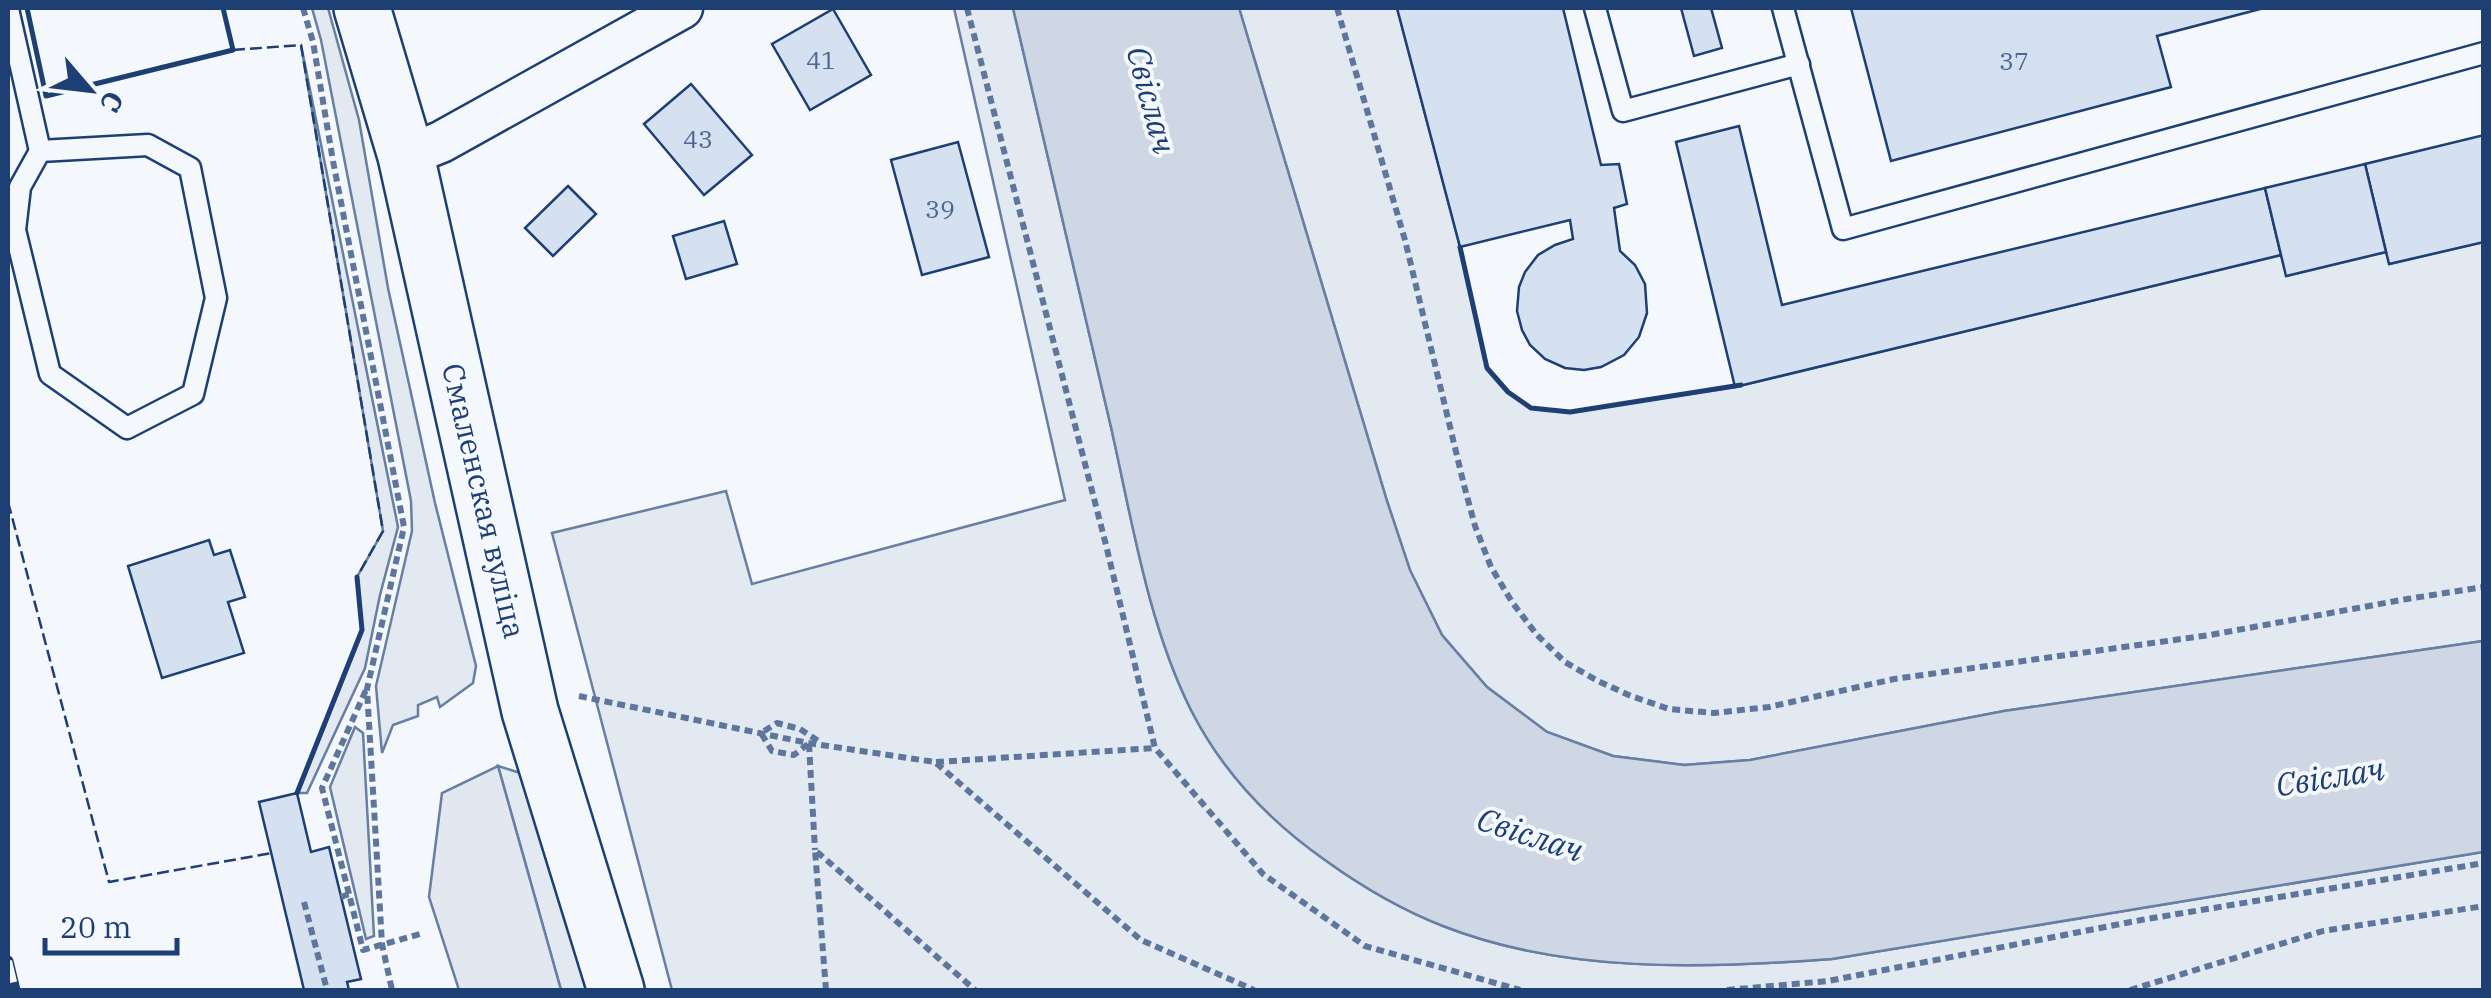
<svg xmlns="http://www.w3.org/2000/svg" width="2491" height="998" font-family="'IBM Plex Serif',serif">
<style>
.green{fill:#e3e9f0;stroke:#687fa3;stroke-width:2.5}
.parking{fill:#e3e8f0;stroke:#687fa3;stroke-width:2.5}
.water{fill:#cfd7e4;stroke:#687fa3;stroke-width:2.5}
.building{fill:#d5e0f0;stroke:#1d3f73;stroke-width:2.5}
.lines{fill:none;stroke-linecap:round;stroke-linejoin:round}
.service-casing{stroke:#1d3f73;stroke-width:25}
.minor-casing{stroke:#1d3f73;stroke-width:45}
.secondary-casing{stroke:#1d3f73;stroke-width:60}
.path{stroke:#5e769c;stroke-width:6;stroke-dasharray:8 5;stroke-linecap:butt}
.service{stroke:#f4f7fb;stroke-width:20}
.minor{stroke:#f4f7fb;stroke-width:40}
.secondary{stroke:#f4f7fb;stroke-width:55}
.rail-casing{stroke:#1d3f73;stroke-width:11}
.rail{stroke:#f4f7fb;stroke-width:8;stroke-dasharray:22;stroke-linecap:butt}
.fence{stroke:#1d3f73;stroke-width:2.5;stroke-dasharray:12 5;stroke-linecap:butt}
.wall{stroke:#1d3f73;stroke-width:5}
.labels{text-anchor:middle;stroke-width:8;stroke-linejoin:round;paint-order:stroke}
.number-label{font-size:25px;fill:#4b6792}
.street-label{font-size:30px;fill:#1d3f73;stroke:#f4f7fb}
.water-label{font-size:32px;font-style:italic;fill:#1d3f73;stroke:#f4f7fb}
</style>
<rect width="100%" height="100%" fill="#f4f7fb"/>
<!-- green -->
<g class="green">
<path d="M312 8H328L359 120 388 288 435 503 476 666 473 683 440 707 437 697 418 705V716L393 725 382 753 376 686 412 531 411 501 321 40Z"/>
<path d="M954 8H1013C1046 147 1078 287 1111 427 1132 520 1148 624 1191 710 1222 771 1268 820 1325 860 1361 886 1402 910 1443 926 1565 974 1703 968 1832 959L2483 852V990H672L552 533 726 491 752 584 1065 500Z"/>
<path d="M1239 8H1397L1460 247 1487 367 1508 392 1531 408 1570 412 1735 387 2281 255 2287 276 2386 252 2390 264 2483 242V641L2004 711 1750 760 1684 765 1613 756 1547 732 1487 687 1442 635 1410 571 1387 501Z"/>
<path d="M301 45 398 527 380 595 365 668 307 793H297L362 630 357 577 383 531Z"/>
<path d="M355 727 363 733 374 936 366 939 330 787Z"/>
<path d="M498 766 527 775 586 990H561Z"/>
</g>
<!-- parking -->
<path class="parking" d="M498 766 561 990H459L429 897 442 793Z"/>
<!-- water -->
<path class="water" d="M1013 8H1239L1387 501 1410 570 1442 635 1487 687 1547 732 1613 756 1684 765 1750 760 2004 711 2483 641V852L1832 959C1703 968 1565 974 1443 926 1402 910 1361 886 1325 860 1268 820 1222 771 1191 710 1148 624 1132 520 1111 427 1078 287 1046 147 1013 8Z"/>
<!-- building -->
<g class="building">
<path d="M1397 8H1563L1601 165 1619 164 1627 204 1614 208 1620 251 1635 265 1645 284 1647 313 1639 337 1624 355 1601 367 1584 370 1565 368 1545 359 1530 345 1522 330 1517 311 1519 287 1525 272 1538 255 1555 245 1573 239 1570 220 1460 247Z"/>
<path d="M1681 8H1711L1722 48 1694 56Z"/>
<path d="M1851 8H2264L2157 36 2171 87 1891 161Z"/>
<path d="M833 9 871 75 810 110 772 44Z"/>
<path d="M691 84 752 155 704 195 644 124Z"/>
<path d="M1739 126 1782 305 2265 188 2281 255 1735 387 1676 142Z"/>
<path d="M2484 135V242L2389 264 2365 164Z"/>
<path d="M958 142 989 257 922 275 891 160Z"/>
<path d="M2365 164 2386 252 2286 276 2265 188Z"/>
<path d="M568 186 596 214 553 256 525 228Z"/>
<path d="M724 221 737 264 686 279 673 236Z"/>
<path d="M209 540 214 555 230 550 245 597 228 602 244 653 162 678 128 566Z"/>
<path d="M297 793 311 852 329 847 361 979 347 982 349 990H304L259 802Z"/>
</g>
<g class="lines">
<defs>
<g id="service">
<path d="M1595 8 1623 111 1799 64"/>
<path d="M1783 8 1843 229 2484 53"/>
<path d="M8 9 40 151 20 187 15 230 50 374 127 428 193 394 216 298 190 168 148 145 40 151"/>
</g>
<path id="minor" d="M406 156 441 142 682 8"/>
<path id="secondary" d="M362 8 406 156 530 711 616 990"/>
</defs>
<!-- service casing -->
<use href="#service" class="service-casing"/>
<!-- minor casing -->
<use href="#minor" class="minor-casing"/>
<!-- secondary casing -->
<use href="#secondary" class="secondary-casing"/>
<!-- path -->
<g class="path">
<path d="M303 8 313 42 333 161 404 527 367 689 382 944 392 990"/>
<path d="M967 8 1105 541 1155 748 1263 874 1365 946 1520 990"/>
<path d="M1337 8 1405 240 1464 485 1475 526 1491 567 1512 602 1537 635 1565 662 1598 681 1631 696 1669 709 1714 713 1769 707 1894 679 2210 635 2407 599 2484 587"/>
<path d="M579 696 808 743 935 762 1141 940 1254 990"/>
<path d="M808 744 794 755 772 751 761 733 777 723 800 729 820 742"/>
<path d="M809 744 815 850"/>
<path d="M936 762 1155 748"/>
<path d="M349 894 322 788 366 690"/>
<path d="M341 897 349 894 363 950 424 933"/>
<path d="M304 902 327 990"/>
<path d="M826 990 815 850 975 990"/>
<path d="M1727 990 1828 981 2141 920 2484 863"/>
<path d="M2130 990 2323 931 2484 906"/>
</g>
<!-- service -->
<use href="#service" class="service"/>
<!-- minor -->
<use href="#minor" class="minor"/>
<!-- secondary -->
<use href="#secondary" class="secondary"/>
<defs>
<path id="rail" d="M8 961 15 990"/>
</defs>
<!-- rail casing -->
<use href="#rail" class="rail-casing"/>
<!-- rail -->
<use href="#rail" class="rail"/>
<!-- fence -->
<g class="fence">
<path d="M233 50 301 45 383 531 357 577"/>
<path d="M8 502 109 882 272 853"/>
</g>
<!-- wall -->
<g class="wall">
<path d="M27 8 46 96 233 50 223 8"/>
<path d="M1460 247 1487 368 1508 392 1531 408 1570 412 1741 385"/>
<path d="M297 793 362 630 357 577"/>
</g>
</g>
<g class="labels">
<!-- number labels -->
<g class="number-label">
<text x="821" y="69">41</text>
<text x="2014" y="70">37</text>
<text x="698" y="148">43</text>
<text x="940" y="218">39</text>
</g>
<!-- street labels -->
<g class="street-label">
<text transform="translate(483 501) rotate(77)" y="10">Смаленская вуліца</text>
</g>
<!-- water labels -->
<g class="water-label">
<text transform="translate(1151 100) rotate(75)" y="11">Свіслач</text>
<text transform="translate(2330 777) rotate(-9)" y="11">Свіслач</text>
<text transform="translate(1530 835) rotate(18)" y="11">Свіслач</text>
</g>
</g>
<!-- border -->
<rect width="2491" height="998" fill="none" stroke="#1d3f73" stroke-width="20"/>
<!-- north arrow -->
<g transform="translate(90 90) rotate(118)" stroke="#f4f7fb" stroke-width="8" paint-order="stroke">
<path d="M0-8L18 38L0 25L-18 38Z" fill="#1d3f73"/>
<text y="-15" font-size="28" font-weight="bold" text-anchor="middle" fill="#1d3f73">С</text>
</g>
<!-- scale -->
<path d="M45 938v15h132v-15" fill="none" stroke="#1d3f73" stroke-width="5"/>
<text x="60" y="938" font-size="30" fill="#1d3f73" stroke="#f4f7fb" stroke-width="8" paint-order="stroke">20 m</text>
</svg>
